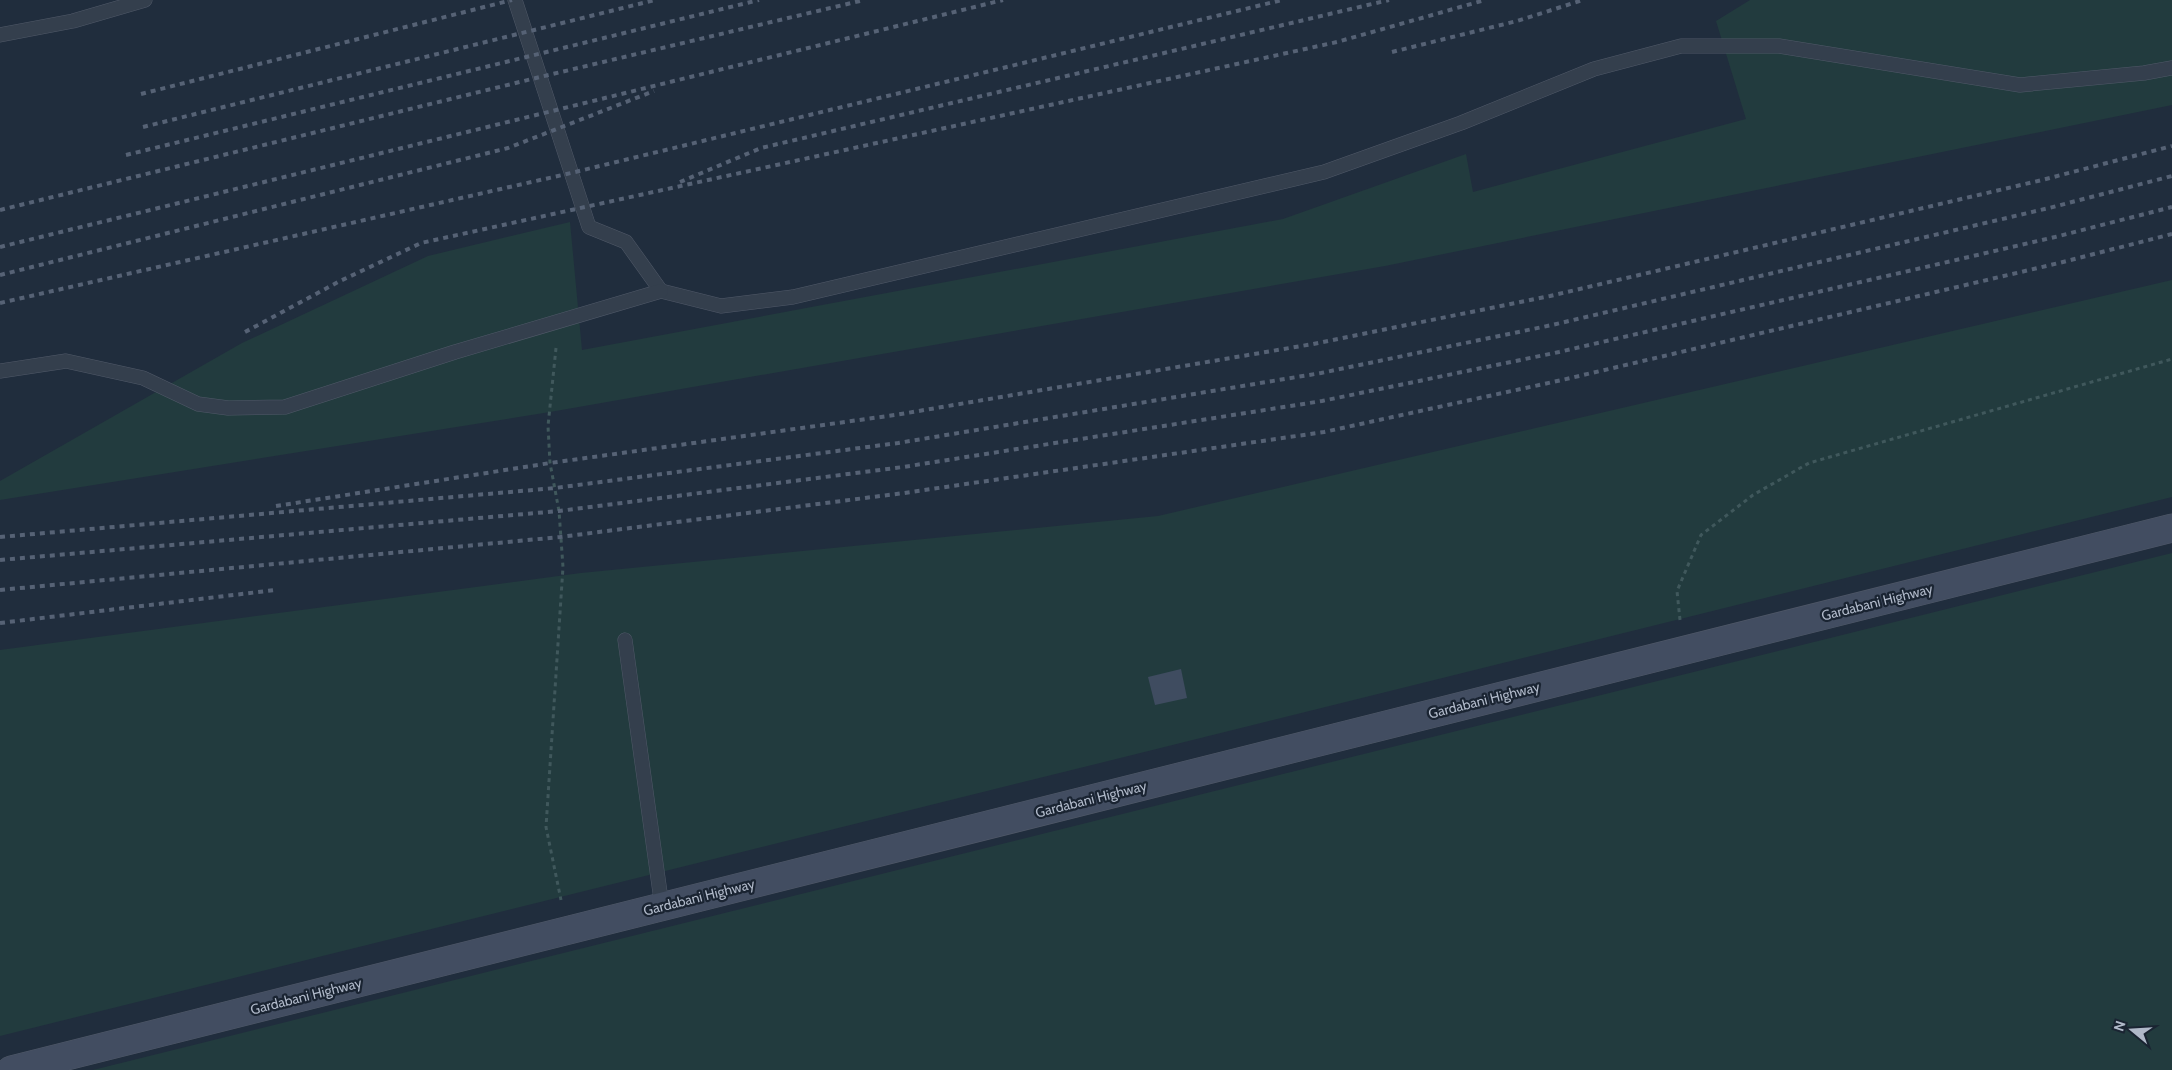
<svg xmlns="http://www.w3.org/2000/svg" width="2172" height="1070" font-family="Cabin,sans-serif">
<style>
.green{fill:#223b3e}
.building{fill:#3f4c60}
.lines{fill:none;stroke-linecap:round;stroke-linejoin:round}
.lane-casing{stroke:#505968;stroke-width:15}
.secondary-casing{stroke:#505968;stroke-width:29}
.path{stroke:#40585c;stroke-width:3;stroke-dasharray:4 4;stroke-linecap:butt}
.lane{stroke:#343f4d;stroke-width:14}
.secondary{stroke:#424d61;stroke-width:28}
.rail{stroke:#566275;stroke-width:4;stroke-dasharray:5 5;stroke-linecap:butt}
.labels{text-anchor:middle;stroke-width:4.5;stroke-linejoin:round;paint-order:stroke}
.street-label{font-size:14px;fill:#b0b9c9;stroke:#1a2432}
</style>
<rect width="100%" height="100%" fill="#202d3d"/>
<!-- green -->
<g class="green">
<path d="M1750 0H2172V105L1385 266 550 412 0 500V481L242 343 428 256 570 222 582 350 1283 219 1466 154 1473 192 1746 119 1716 21Z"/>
<path d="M2172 280V497L0 1036V650L581 573 1158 516Z"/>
<path d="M2172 553V1070H93Z"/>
</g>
<!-- building -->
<path class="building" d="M1181 669 1187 698 1155 705 1148 677Z"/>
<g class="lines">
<defs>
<g id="lane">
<path d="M515 0 589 227 626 242 661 291 721 306 793 297 1324 172 1461 123 1594 69 1681 46H1779L2020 85 2144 73 2172 68"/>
<path d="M0 35 73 21 145 0"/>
<path d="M0 371 66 361 143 378 198 404 228 408 285 407 455 352 661 291"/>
<path d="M625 640 662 907"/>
</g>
<path id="secondary" d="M11 1070 2172 528"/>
</defs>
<!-- lane casing -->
<use href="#lane" class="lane-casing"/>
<!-- secondary casing -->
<use href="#secondary" class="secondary-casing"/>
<!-- path -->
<g class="path">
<path d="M556 348 548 426 550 463 559 511 563 567 546 827 561 900"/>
<path d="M1680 620 1677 591 1701 535 1753 495 1809 463 2172 359"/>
</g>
<!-- lane -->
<use href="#lane" class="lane"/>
<!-- secondary -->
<use href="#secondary" class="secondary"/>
<!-- rail -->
<g class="rail">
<path d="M1392 52 1517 21 1583 0"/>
<path d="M141 94 512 0"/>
<path d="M143 127 655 0"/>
<path d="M126 155 759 0"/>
<path d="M680 182 761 148 1389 0"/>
<path d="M0 210 540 77 864 0"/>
<path d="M0 247 1003 0"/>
<path d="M0 275 508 148 654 91"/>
<path d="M0 303 571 173 1282 0"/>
<path d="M245 332 340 281 421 243 1337 42 1485 0"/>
<path d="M276 506 550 463 895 415 1313 344 1550 296 2042 180 2172 146"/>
<path d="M0 537 555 488 898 443 1321 373 1552 325 2049 208 2172 176"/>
<path d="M0 560 559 511 903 467 1322 401 1559 352 2055 237 2172 207"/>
<path d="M0 590 560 537 904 493 1324 432 1562 380 2059 263 2172 234"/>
<path d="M0 623 275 590"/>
</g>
</g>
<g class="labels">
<!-- street labels -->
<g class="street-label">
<text transform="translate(1877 602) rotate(-14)" y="5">Gardabani Highway</text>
<text transform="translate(1484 700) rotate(-14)" y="5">Gardabani Highway</text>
<text transform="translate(1091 799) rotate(-14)" y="5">Gardabani Highway</text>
<text transform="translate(699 897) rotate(-14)" y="5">Gardabani Highway</text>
<text transform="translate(306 996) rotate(-14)" y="5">Gardabani Highway</text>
</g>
</g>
<!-- north arrow -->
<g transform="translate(2132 1030) rotate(288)" stroke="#1a2432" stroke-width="4" paint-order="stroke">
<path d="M0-4L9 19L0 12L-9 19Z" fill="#b0b9c9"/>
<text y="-8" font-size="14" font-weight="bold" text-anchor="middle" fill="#b0b9c9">N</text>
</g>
</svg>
